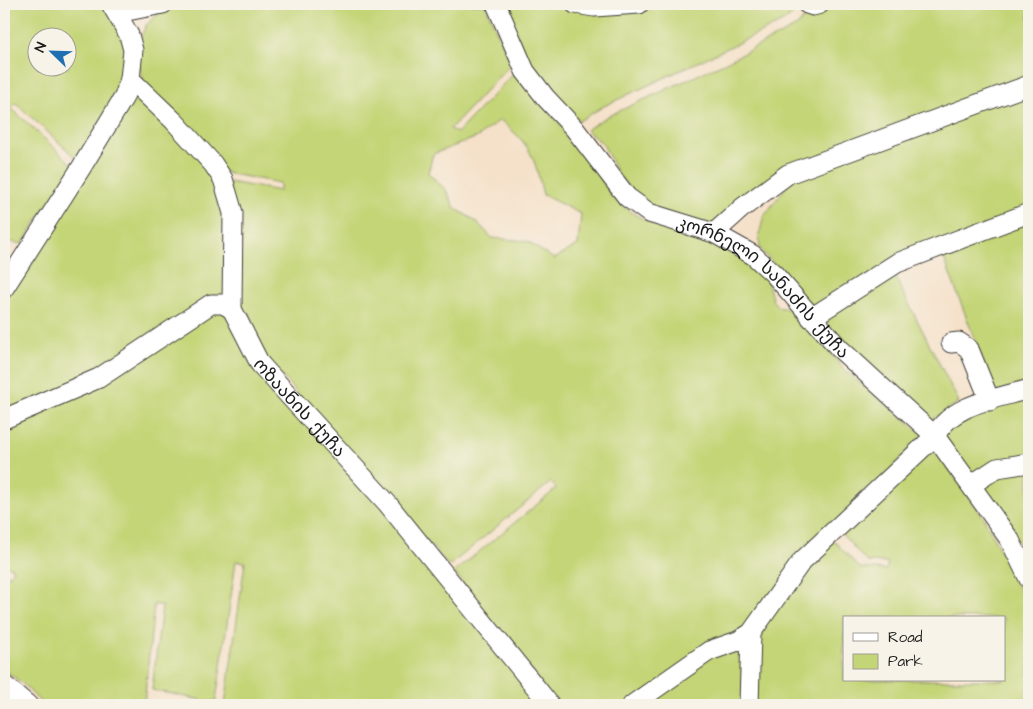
<svg xmlns="http://www.w3.org/2000/svg" width="1033" height="709" font-family="'Architects Daughter','Noto Sans Georgian',sans-serif">
<style>
.green{fill:#c4d577;stroke:#70784a;fill-rule:evenodd}
.lines{fill:none;stroke-linecap:round;stroke-linejoin:round}
.minor-casing{stroke:#3d3a36;stroke-width:21}
.minor{stroke:#fff;stroke-width:19}
.labels{text-anchor:middle;stroke-width:4;stroke-linejoin:round;paint-order:stroke}
.street-label{font-size:18px;fill:#1c1c1c;stroke:#f7f3e8}
</style>
<rect width="100%" height="100%" fill="#f7f3e8"/>
<filter id="ink" filterUnits="userSpaceOnUse"><feTurbulence type="fractalNoise" baseFrequency=".02" numOctaves="2"/><feDisplacementMap in="SourceGraphic" scale="10" xChannelSelector="R" yChannelSelector="G"/><feConvolveMatrix kernelMatrix="1 2 1 2 8 2 1 2 1" color-interpolation-filters="sRGB"/></filter>
<filter id="wash" filterUnits="userSpaceOnUse"><feTurbulence type="fractalNoise" baseFrequency=".0096" numOctaves="4" result="noise"/><feDisplacementMap in="SourceGraphic" scale="20" xChannelSelector="R" yChannelSelector="G"/><feGaussianBlur stdDeviation="1.12" result="paint"/><feColorMatrix in="noise" values="0 0 0 0 0 0 0 0 0 0 0 0 0 0 0 0 0 1.4 0 .05"/><feComposite in="paint" operator="in"/></filter>
<g filter="url(#wash)">
<rect width="100%" height="100%" fill="#f5e1c9"/>
<!-- green -->
<g class="green">
<path d="M4 4H100L118 23 129 57 114 100 77 159 16 103 11 108 73 165 22 244 11 242 4 235ZM38 38H68V68H38Z"/>
<path d="M174 4H485L511 64 450 129 457 133 514 73 580 146 613 198 631 212 650 223 689 232 733 249 753 264 767 281 773 301 778 307 789 309 804 319 845 371 923 434 741 633 624 705H558L454 572 556 489 551 482 449 566 259 350 250 314 238 313 229 182 280 191V183L226 173 145 86 139 65 140 39 146 25 165 8ZM500 120C532 146 534 156 543 195L581 214 578 245 554 259 527 241 492 238 477 222 455 208 446 190 428 173 433 154 478 137Z"/>
<path d="M504 4H556L591 11 635 9 670 4H796L797 10 785 21 604 106 579 121 534 74Z"/>
<path d="M833 4H1029V80L821 155 710 229 656 209 637 197 618 175 603 144 586 130 606 117 726 62 797 26 812 9Z"/>
<path d="M1029 88V205L815 306 810 304 760 249 759 235 764 216 793 178Z"/>
<path d="M133 92 196 153 227 196 229 303 107 370 4 415V302Z"/>
<path d="M1029 218V381L995 393 942 253Z"/>
<path d="M893 273 959 402 929 422 849 349 824 319Z"/>
<path d="M207 309H221L396 522 541 705H225L245 562 236 561 216 701 211 702 152 690 162 606 154 604 144 705H43L22 683 4 670V573L10 576 13 569 4 563V423Z"/>
<path d="M1029 396V457L970 475 942 434 969 413Z"/>
<path d="M934 448 984 518 1029 609V705H753L755 632 776 603 833 540 860 568 886 570 888 563 867 562 841 533ZM844 618H1004V680H844Z"/>
<path d="M1029 469V546L1022 547 977 487 998 472Z"/>
<path d="M733 651 741 655 745 705H641L712 654Z"/>
</g>
</g>
<g filter="url(#ink)">
<g class="lines">
<defs>
<g id="minor">
<path id="s1" d="M496 4 525 71 545 97 574 128 627 197 649 213 714 233 753 255 774 274 839 348 935 436 1010 540 1029 579"/>
<path d="M575 4 594 7 639 4"/>
<path d="M807 4 813 6 820 4"/>
<path d="M117 13 163 4"/>
<path id="s2" d="M130 79 174 121 213 164 223 179 233 213 232 309 260 364 387 503 550 705"/>
<path d="M714 233 742 208 788 174 1029 85"/>
<path d="M4 288 81 168 124 97 130 79 133 50 129 35 111 4"/>
<path d="M811 318 897 263 1029 213"/>
<path d="M951 343 959 342 969 349 990 401"/>
<path d="M4 419 99 378 211 304H223L232 309"/>
<path d="M971 485 997 468 1029 463"/>
<path d="M4 685 28 705"/>
<path d="M632 705 709 651 738 641 751 633"/>
<path d="M749 705 751 633 802 561 935 436C952 403 997 399 1029 389"/>
</g>
</defs>
<!-- minor casing -->
<use href="#minor" class="minor-casing"/>
<!-- minor -->
<use href="#minor" class="minor"/>
</g>
</g>
<g class="labels">
<!-- street labels -->
<g class="street-label">
<text dy="6" stroke="none"><textPath href="#s1" startOffset="402">კორნელი სანაძის ქუჩა</textPath></text>
<text dy="6" stroke="none"><textPath href="#s2" startOffset="389">ოზაანის ქუჩა</textPath></text>
</g>
</g>
<!-- margin -->
<rect width="1033" height="709" fill="none" stroke="#f7f3e8" stroke-width="20"/>
<!-- legend -->
<rect x="843" y="616" width="162" height="65" fill="#f7f3e8" stroke="#9f9d96"/>
<rect x="853" y="633" width="25" height="8" fill="#ffffff" stroke="#9f9d96"/>
<text x="888" y="642" font-size="15" fill="#1c1c1c">Road</text>
<rect x="853" y="654" width="25" height="15" fill="#c4d577" stroke="#9f9d96"/>
<text x="888" y="666" font-size="15" fill="#1c1c1c">Park</text>
<!-- north arrow -->
<g transform="translate(52 52) rotate(293)"><circle r="24" fill="#f7f3e8" stroke="#9f9d96"/>
<path d="M0-4L9 19L0 12L-9 19Z" fill="#1f6fb2"/>
<text y="-8" font-size="14" font-weight="bold" text-anchor="middle" fill="#1c1c1c">N</text>
</g>
</svg>
